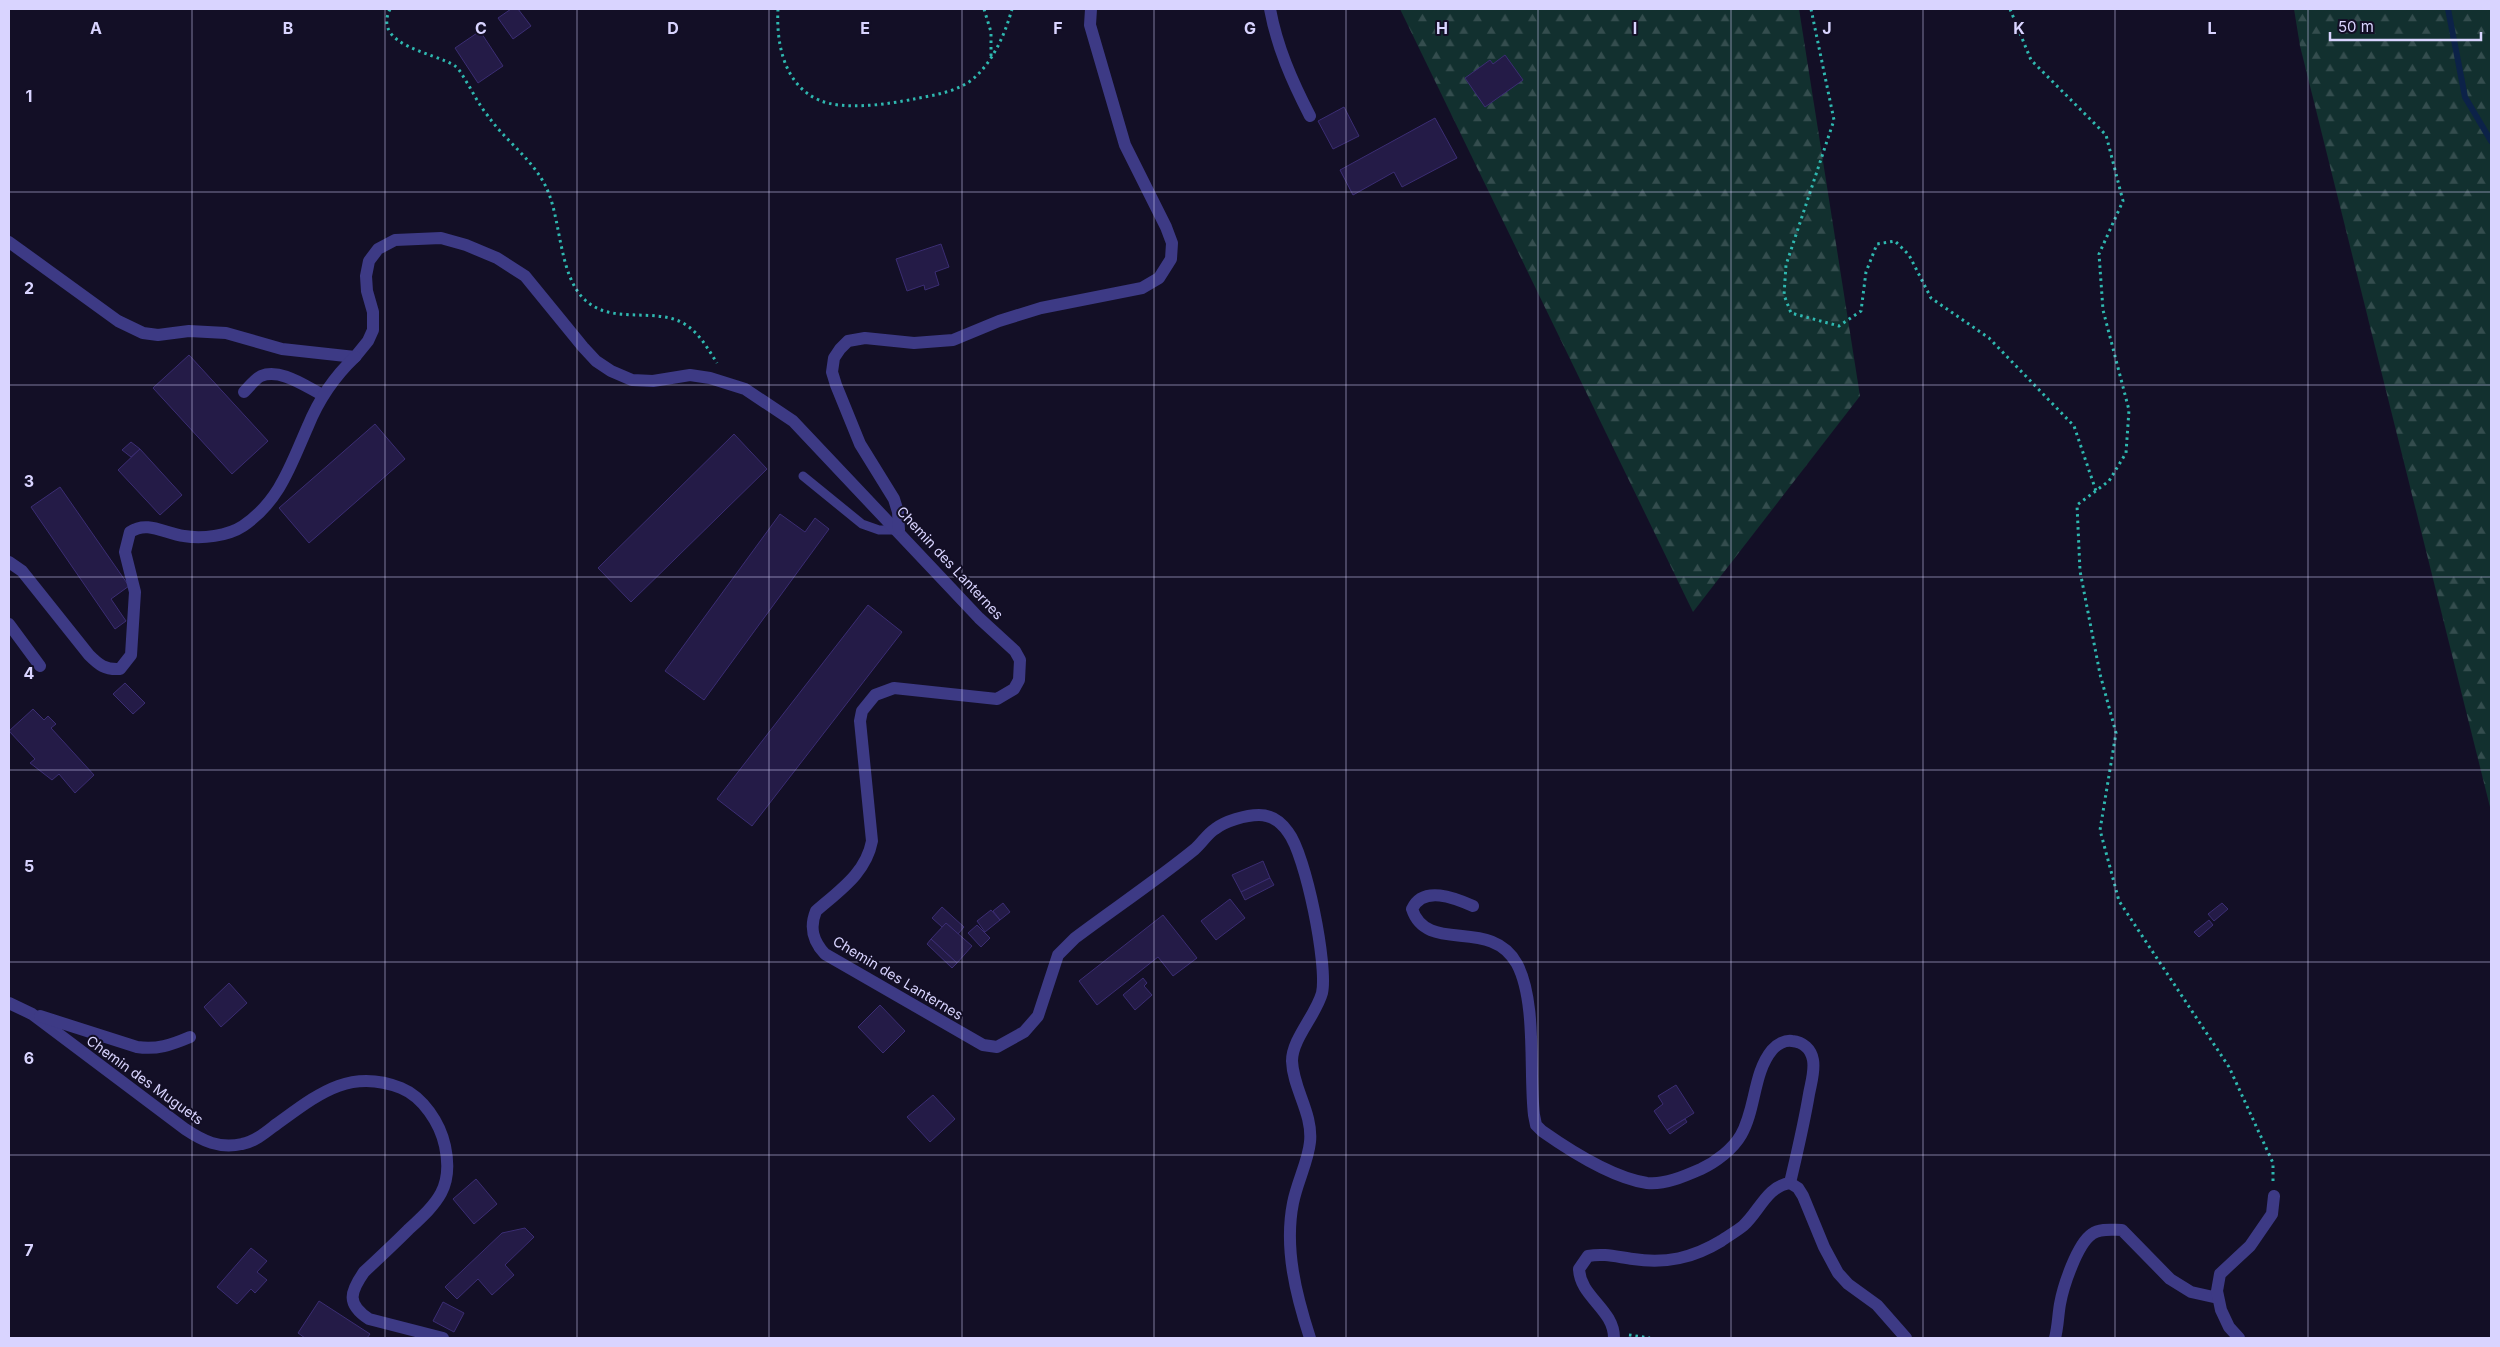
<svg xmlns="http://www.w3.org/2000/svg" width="2500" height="1347" font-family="Inter,sans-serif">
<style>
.forest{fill:url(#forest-firs)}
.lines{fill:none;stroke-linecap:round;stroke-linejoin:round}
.stream{stroke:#0c2248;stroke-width:6}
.building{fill:#241b47;stroke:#3b2d73}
.path{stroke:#2fb8b0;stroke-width:3;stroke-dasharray:2.5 4;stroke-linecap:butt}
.service{stroke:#3d3a85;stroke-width:9}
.minor{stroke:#3d3a85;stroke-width:12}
.grid{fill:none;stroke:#d9d4ff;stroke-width:1;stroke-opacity:0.55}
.labels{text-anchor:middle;stroke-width:4;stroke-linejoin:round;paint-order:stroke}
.street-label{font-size:14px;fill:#d9d4ff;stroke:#130f26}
.grid-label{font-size:16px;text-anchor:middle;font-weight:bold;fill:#d9d4ff;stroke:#130f26;stroke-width:4;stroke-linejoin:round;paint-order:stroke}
</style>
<defs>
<pattern id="forest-firs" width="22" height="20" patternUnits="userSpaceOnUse" patternTransform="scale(1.25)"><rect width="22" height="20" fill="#12302f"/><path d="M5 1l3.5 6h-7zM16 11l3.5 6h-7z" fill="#344d4e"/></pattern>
</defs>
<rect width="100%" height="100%" fill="#130f26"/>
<!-- forest -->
<g class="forest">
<path d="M1400 9H1799L1860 396 1693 612Z"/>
<path d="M2294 9H2491V811L2300 46Z"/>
</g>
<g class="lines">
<!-- stream -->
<path class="stream" d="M2448 9 2465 97 2491 141"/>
</g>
<!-- building -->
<g class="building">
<path d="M511 9H518L531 26 513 39 498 18Z"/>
<path d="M480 31 503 66 478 83 455 48Z"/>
<path d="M1505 55 1523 80 1485 107 1465 78 1490 60 1493 64Z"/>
<path d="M1344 107 1359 136 1333 149 1318 121Z"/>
<path d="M1435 118 1457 158 1402 187 1394 172 1353 195 1340 170Z"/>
<path d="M941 244 949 267 935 272 939 285 925 290 924 285 907 291 896 259Z"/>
<path d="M189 355 268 441 232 474 153 388Z"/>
<path d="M375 424 405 459 309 543 279 508Z"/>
<path d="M734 434 767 469 631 602 598 568Z"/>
<path d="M131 442 140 449 131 457 122 450Z"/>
<path d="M140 449 182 495 160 515 118 470Z"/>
<path d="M60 487 129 586 111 599 126 621 115 629 31 507Z"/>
<path d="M780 514 805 532 815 518 829 529 704 700 665 671Z"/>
<path d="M868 605 902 632 752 826 717 799Z"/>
<path d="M125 683 145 703 133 714 113 694Z"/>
<path d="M33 709 44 720 48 716 56 724 51 728 94 775 75 793 59 774 52 780 30 763 35 759 9 731Z"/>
<path d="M1263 861 1270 878 1241 892 1232 875Z"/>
<path d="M1270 878 1274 885 1245 900 1241 892Z"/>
<path d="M1230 899 1245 918 1216 940 1201 921Z"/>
<path d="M1003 903 1010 912 1000 920 993 911Z"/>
<path d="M2222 903 2228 909 2214 921 2208 914Z"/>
<path d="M942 907 964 927 958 934 946 923 942 927 932 918Z"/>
<path d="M991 910 1000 920 985 932 977 921Z"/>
<path d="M1163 915 1197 958 1173 976 1158 957 1097 1005 1079 981Z"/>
<path d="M2209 920 2213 925 2199 937 2194 932Z"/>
<path d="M946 923 972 946 957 963 931 939Z"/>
<path d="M977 925 990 938 981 947 968 933Z"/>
<path d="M931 939 957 963 952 968 927 944Z"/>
<path d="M1143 978 1147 983 1144 986 1152 995 1135 1010 1123 995Z"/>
<path d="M229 983 247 1003 221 1027 204 1007Z"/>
<path d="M880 1005 905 1031 883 1053 858 1027Z"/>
<path d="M1676 1085 1694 1113 1667 1130 1654 1111 1663 1104 1658 1096Z"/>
<path d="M933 1095 955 1119 930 1142 907 1117Z"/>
<path d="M1685 1119 1687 1122 1670 1134 1667 1130Z"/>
<path d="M476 1179 497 1204 474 1224 453 1199Z"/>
<path d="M525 1228 534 1237 505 1265 514 1275 492 1295 478 1279 457 1299 445 1287 502 1233Z"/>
<path d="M251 1248 267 1261 257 1272 267 1280 255 1293 251 1289 237 1304 217 1287Z"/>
<path d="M319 1301 370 1334 367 1338H305L298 1333Z"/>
<path d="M443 1302 464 1313 454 1332 433 1321Z"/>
</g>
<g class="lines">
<!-- path -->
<g class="path">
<path d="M390 9C372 46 434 52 455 66 460 69 464 79 468 84 474 95 480 106 488 116 507 143 537 162 549 194 561 225 560 277 585 300 612 325 653 307 683 323 699 332 708 349 717 363"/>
<path d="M778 9C776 43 784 85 819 100 843 111 889 104 914 99 934 95 958 92 974 78 994 60 1005 34 1012 9"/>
<path d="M984 9 991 32V58"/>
<path d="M1811 9 1834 120 1786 265 1784 295 1791 313 1839 326 1861 311 1866 272 1877 244 1895 241 1909 255 1931 298 1989 338 2074 426 2096 491"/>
<path d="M2010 9 2031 60 2106 135 2123 201 2099 254 2103 310 2129 410 2126 453 2109 481 2077 505 2080 571 2100 674 2116 733 2100 830 2119 901 2229 1067 2273 1163V1181"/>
<path d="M1629 1335 1650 1338"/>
</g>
<!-- service -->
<path class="service" d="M803 476 862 524 879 530H899"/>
<!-- minor -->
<g class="minor">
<path d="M1270 9C1277 47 1292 81 1310 116"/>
<path d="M9 242 118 321 143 333 158 335 189 331 226 333 282 349 355 357 368 341 373 330V312L367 291 366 276 369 261 378 249 395 240 441 238 466 245 497 258 525 276 583 347 596 361 611 371 632 380 653 381 690 375 710 378 745 389 793 421 979 618 1015 651 1020 660 1019 680 1014 689 997 699 894 688 875 695 862 711 860 721 872 841C866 873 840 890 816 911 809 928 813 941 825 954L983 1045 997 1047 1024 1032 1038 1016 1058 955 1075 938C1115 908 1157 880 1195 849 1202 843 1207 834 1215 829 1225 821 1246 815 1259 815 1272 815 1281 822 1288 832 1306 855 1328 966 1322 993 1316 1015 1292 1039 1292 1061 1293 1089 1313 1113 1310 1142 1308 1162 1297 1182 1293 1203 1284 1248 1296 1295 1310 1338"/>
<path d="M244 392C249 387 255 379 261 376 281 368 306 387 323 395"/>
<path d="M899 530 898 512 894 499 860 444 836 385 832 372 834 358 840 349 848 341 865 338 914 343 953 340 999 321 1041 308 1142 288 1159 278 1171 259 1172 243 1166 227 1125 145 1090 25 1091 9"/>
<path d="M9 562 22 571 89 655C99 665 105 670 120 669L131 655 135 592 125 552 130 532C148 520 165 534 184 536 202 539 228 536 243 526 280 501 291 464 308 426 319 399 334 377 355 357"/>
<path d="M9 624 40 666"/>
<path d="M1473 906C1455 898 1423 885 1412 909 1427 955 1491 916 1517 964 1537 1002 1529 1072 1534 1115L1536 1125 1542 1131C1569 1150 1613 1178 1647 1183 1665 1185 1685 1176 1701 1169 1716 1162 1733 1149 1741 1135 1756 1109 1753 1073 1772 1050 1777 1044 1785 1040 1792 1041 1803 1042 1811 1049 1813 1060 1815 1071 1811 1083 1809 1094 1804 1124 1797 1153 1790 1183"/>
<path d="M9 1003 32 1014 185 1129C203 1141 219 1149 242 1144 254 1142 265 1133 274 1126 316 1096 348 1067 401 1088 423 1097 440 1123 445 1146 454 1188 437 1203 408 1230 394 1244 379 1258 364 1272 350 1292 346 1304 369 1319L443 1338"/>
<path d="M40 1016 137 1047C157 1050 171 1045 190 1037"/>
<path d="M1614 1338C1614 1309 1580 1297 1579 1269L1588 1256C1604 1253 1617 1257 1633 1259 1666 1264 1693 1258 1721 1241 1728 1236 1737 1231 1743 1226 1759 1212 1767 1186 1790 1183L1798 1188 1803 1196 1824 1247 1838 1273 1848 1284 1877 1305 1906 1338"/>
<path d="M2055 1338C2058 1327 2058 1315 2060 1304 2063 1287 2077 1244 2092 1234 2100 1228 2113 1230 2122 1230L2170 1279 2191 1292 2218 1298"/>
<path d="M2239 1338 2229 1327 2221 1310 2217 1291 2220 1274 2250 1246 2272 1214 2274 1196"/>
</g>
</g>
<!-- grid -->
<path class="grid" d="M192 9V1338M385 9V1338M577 9V1338M769 9V1338M962 9V1338M1154 9V1338M1346 9V1338M1538 9V1338M1731 9V1338M1923 9V1338M2115 9V1338M2308 9V1338M9 192H2491M9 385H2491M9 577H2491M9 770H2491M9 962H2491M9 1155H2491"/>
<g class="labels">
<!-- street labels -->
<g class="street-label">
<text transform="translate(950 563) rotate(47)" y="5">Chemin des Lanternes</text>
<text transform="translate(898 978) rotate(31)" y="5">Chemin des Lanternes</text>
<text transform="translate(145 1080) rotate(36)" y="5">Chemin des Muguets</text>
</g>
</g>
<g class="grid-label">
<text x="96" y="34">A</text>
<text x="288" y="34">B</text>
<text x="481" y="34">C</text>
<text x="673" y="34">D</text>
<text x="865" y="34">E</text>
<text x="1058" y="34">F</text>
<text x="1250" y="34">G</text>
<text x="1442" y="34">H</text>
<text x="1635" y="34">I</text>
<text x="1827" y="34">J</text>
<text x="2019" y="34">K</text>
<text x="2212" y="34">L</text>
<text x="29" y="102">1</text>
<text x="29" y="294">2</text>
<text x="29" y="487">3</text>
<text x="29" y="679">4</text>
<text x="29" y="872">5</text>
<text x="29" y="1064">6</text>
<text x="29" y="1256">7</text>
</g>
<!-- border -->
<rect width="2500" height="1347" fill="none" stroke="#d9d4ff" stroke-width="20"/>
<!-- scale -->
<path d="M2330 32v8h151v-8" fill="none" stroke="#d9d4ff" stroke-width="2.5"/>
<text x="2338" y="32" font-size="15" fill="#d9d4ff" stroke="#130f26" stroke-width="4" paint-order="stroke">50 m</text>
</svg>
